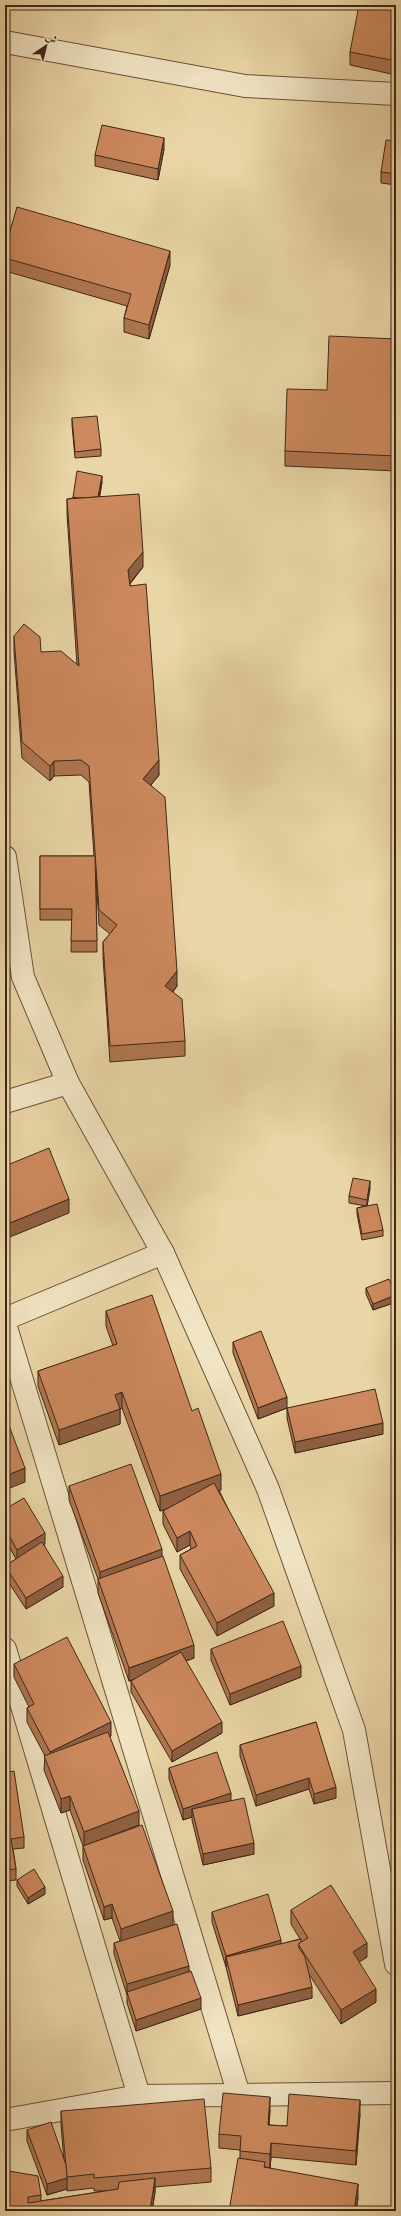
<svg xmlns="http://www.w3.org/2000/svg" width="401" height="2216" font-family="'Old Standard TT',Amiri,serif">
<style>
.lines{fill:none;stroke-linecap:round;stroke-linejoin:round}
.minor-casing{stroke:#6a523a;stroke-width:24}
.tertiary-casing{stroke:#6a523a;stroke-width:24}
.minor{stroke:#f1e4c4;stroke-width:22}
.tertiary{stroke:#f1e4c4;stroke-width:22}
.wall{fill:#af7650;stroke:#3f2717}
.shaded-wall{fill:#8f6041;stroke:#3f2717}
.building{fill:#cc895d;stroke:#3f2717}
</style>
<rect width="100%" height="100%" fill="#e9d5a5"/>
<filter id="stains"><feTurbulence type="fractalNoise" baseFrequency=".005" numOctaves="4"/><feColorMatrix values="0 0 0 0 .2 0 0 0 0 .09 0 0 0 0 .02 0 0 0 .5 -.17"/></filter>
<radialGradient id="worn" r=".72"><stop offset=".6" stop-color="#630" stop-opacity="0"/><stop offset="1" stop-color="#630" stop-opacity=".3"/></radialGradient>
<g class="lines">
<defs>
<g id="minor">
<path d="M5 42 245 86 396 94"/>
<path d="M5 1102 68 1083"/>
<path d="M5 1319 163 1253"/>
<path d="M5 1324 239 2095"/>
<path d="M5 1649 139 2096"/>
</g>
<g id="tertiary">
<path d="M5 857 23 977 68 1083 163 1253 268 1489 354 1730 396 1964"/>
<path d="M5 2120 139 2096 396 2093"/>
</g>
</defs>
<!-- minor casing -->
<use href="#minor" class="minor-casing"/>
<!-- tertiary casing -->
<use href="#tertiary" class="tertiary-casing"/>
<!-- minor -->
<use href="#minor" class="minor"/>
<!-- tertiary -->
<use href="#tertiary" class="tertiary"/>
</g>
<!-- wall -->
<g class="wall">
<path d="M174 5H189L188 8Z"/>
<path d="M396 5V75L350 65V52Z"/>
<path d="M396 141V185L381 183V172Z"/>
<path d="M164 149 158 180 95 166V155Z"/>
<path d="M5 248 170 265 149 339 124 332V318L127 306 5 271Z"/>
<path d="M396 339V471L285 466V451L327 390Z"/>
<path d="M72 418 101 449V456L75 458 72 425Z"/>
<path d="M102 482 99 497 143 567 130 584 159 775 151 785 177 986 173 992 185 1041V1056L110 1062 103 958V942L110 934 99 925 96 873 97 952H71L72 920H40V856H94L89 782 81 775 54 776 50 781 22 758 14 651V636L41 652 77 665 67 514V499L73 498V497Z"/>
<path d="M370 1188 367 1206 383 1230V1236L362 1240 357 1214V1208L366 1206 349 1203V1196Z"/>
<path d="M366 1288 396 1302 373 1310 366 1294Z"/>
<path d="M106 1311 192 1411 221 1490H219L274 1606 217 1636 180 1569V1555L191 1549 190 1545 177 1552 163 1524V1511L166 1509 160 1511 122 1408H120V1424L59 1445 38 1386V1371L113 1346 106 1326Z"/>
<path d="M233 1342 287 1408 258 1419 233 1353Z"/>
<path d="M287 1408 383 1434 295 1453 287 1418Z"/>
<path d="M69 1486 162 1557 194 1658 186 1661 222 1733 172 1762 131 1692V1681L134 1680 129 1681 98 1593V1579L69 1500Z"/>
<path d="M5 1509 45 1544 44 1545 63 1587 26 1609 5 1577V1566L16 1559 5 1539Z"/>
<path d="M211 1649 301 1677 230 1705 211 1660Z"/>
<path d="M14 1664 111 1736H109L139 1825 99 1840 173 1925 151 1932 189 1971 201 2009 136 2031 127 2003V1995L114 1954V1943L120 1941 112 1918 104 1920 83 1860V1846L70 1810 61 1813 44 1770 45 1756 27 1722V1708L29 1707 14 1677Z"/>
<path d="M316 1722 336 1798 314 1804 309 1789 256 1806 240 1756V1745Z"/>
<path d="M169 1768 231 1801 254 1854 203 1865 192 1820V1817L183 1820 169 1779Z"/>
<path d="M5 1773 24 1837V1848L13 1849 16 1869V1880L5 1881Z"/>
<path d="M17 1880 45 1894 28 1904 17 1886Z"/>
<path d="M291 1910 367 1957 359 1962 376 2002 341 2024 309 1974 312 1998 238 2016 226 1967 212 1922V1912L281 1944 300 1939 291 1924Z"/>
<path d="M270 2110 269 2125 287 2126 360 2114 356 2165 271 2157 270 2168 265 2167 358 2198 356 2211 240 2158V2150L219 2148V2134Z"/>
<path d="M61 2111 211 2168V2182L155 2187V2192L152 2211H5L9 2171 41 2195V2201L105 2191H94V2188L67 2191V2189L47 2195 27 2141V2130L64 2161 61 2125Z"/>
</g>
<!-- shaded-wall -->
<g class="shaded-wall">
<path d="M164 138V149L158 180V169Z"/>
<path d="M170 251V265L149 339V325Z"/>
<path d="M102 476V482L98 508V502Z"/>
<path d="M143 552V567L128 585V570Z"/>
<path d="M159 760V775L143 794V779Z"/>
<path d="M54 761V776L50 781V766Z"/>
<path d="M177 971V986L165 1001V986Z"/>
<path d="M370 1181V1188L367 1206V1200Z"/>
<path d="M69 1199V1213L5 1239V1225Z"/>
<path d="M396 1295V1302L373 1310V1304Z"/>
<path d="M122 1392V1408L115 1410V1395Z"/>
<path d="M287 1397V1408L258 1419V1408Z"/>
<path d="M120 1409V1424L59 1445V1430Z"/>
<path d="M383 1423V1434L295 1453V1442Z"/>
<path d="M25 1468V1482L5 1490V1476Z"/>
<path d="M221 1474V1490L160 1511V1496Z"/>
<path d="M190 1531V1545L177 1552V1538Z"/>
<path d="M45 1533V1544L17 1561V1550Z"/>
<path d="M162 1549V1563L100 1585V1572Z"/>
<path d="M63 1576V1587L26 1609V1598Z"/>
<path d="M274 1593V1606L217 1636V1623Z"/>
<path d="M194 1645V1658L129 1681V1668Z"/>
<path d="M301 1666V1677L230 1705V1694Z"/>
<path d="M111 1722V1736L50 1766V1752Z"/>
<path d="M222 1722V1733L172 1762V1751Z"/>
<path d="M309 1778V1789L256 1806V1795Z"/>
<path d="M336 1787V1798L314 1804V1794Z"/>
<path d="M231 1793V1804L192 1809V1817L183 1820V1809Z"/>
<path d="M70 1796V1810L61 1813V1799Z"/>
<path d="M139 1811V1825L84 1846V1832Z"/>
<path d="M254 1843V1854L203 1865V1854Z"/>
<path d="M45 1887V1894L28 1904V1898Z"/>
<path d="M112 1904V1918L104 1920V1907Z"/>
<path d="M173 1911V1925L121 1942V1929Z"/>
<path d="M281 1940V1951L226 1957V1967V1956Z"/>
<path d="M367 1943V1957L353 1966V1952Z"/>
<path d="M189 1966V1976L127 1992V1995V1984Z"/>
<path d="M312 1987V1998L238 2016V2005Z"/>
<path d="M376 1989V2002L341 2024V2010Z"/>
<path d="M201 1998V2009L136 2031V2020Z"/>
<path d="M270 2097V2110L268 2138V2125Z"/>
<path d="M360 2100V2114L356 2165V2151Z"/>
<path d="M271 2143V2157L270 2168V2154Z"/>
<path d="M67 2178V2189L47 2195V2184Z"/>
<path d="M155 2178V2192L152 2211H150Z"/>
<path d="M358 2184V2198L356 2211H354Z"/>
</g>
<!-- building -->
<g class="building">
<path d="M359 5H396V61L350 52Z"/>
<path d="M102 125 164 138 158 169 95 155Z"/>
<path d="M386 140 396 141V174L381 172Z"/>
<path d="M17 207 170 251 149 325 124 318 131 294 5 258V248Z"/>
<path d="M329 336 396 339V456L285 451 287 389 327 390Z"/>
<path d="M97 416 101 449 75 452 72 418Z"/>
<path d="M77 471 102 476 98 497 78 498 73 497Z"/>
<path d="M139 494 143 552 128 570 130 586 146 584 159 760 143 779 165 797 177 971 165 986 182 999 185 1041 110 1046 103 942 117 925 99 910 89 766 81 760 54 761 50 766 22 742 14 636 24 624 40 637 41 652 61 651 79 666 67 499Z"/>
<path d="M40 856H95L97 941H71L72 909H40Z"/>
<path d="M49 1148 69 1199 5 1225V1166Z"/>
<path d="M353 1178 370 1181 367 1200 349 1196Z"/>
<path d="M377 1204 383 1230 362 1234 357 1208Z"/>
<path d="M389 1279 396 1295 373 1304 366 1288Z"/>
<path d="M152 1295 192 1411 198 1408 221 1474 160 1496 122 1392 115 1395 120 1409 59 1430 38 1371 117 1344 106 1311Z"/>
<path d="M261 1331 287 1397 258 1408 233 1342Z"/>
<path d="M375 1389 383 1423 295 1442 287 1408Z"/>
<path d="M5 1415 25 1468 5 1476Z"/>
<path d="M131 1464 162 1549 100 1572 69 1486Z"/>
<path d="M214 1483 274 1593 217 1623 180 1555 197 1546 190 1531 177 1538 163 1511Z"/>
<path d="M24 1498 45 1533 17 1550 5 1528V1509Z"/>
<path d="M42 1542 63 1576 26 1598 5 1566Z"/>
<path d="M163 1556 194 1645 129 1668 98 1579Z"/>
<path d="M283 1621 301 1666 230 1694 211 1649Z"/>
<path d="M67 1637 111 1722 50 1752 27 1708 34 1704 14 1664Z"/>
<path d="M181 1652 222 1722 172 1751 131 1681Z"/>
<path d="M316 1722 336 1787 314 1794 309 1778 256 1795 240 1745Z"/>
<path d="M108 1732 139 1811 84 1832 70 1796 61 1799 44 1756Z"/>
<path d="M217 1752 231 1793 183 1809 169 1768Z"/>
<path d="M14 1771 24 1837 11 1839 16 1869 5 1870V1773Z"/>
<path d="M244 1798 254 1843 203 1854 192 1809Z"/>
<path d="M142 1825 173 1911 121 1929 112 1904 104 1907 83 1846Z"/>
<path d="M34 1869 45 1887 28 1898 17 1880Z"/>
<path d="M331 1885 367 1943 353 1952 376 1989 341 2010 298 1944 308 1938 291 1910Z"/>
<path d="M268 1894 281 1940 226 1956 212 1912Z"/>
<path d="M177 1924 189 1966 127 1984 114 1943Z"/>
<path d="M301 1939V1942L298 1944 300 1946H298L305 1957 312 1987 238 2005 226 1957Z"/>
<path d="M191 1971 201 1998 136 2020 127 1992Z"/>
<path d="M223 2093 270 2097 268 2125 287 2126 289 2094 360 2100 356 2151 271 2143 270 2154 240 2151 241 2136 219 2134Z"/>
<path d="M204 2099 211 2168 94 2178V2174L67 2177 61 2111Z"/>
<path d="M51 2122 66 2165 67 2178 47 2184 27 2130Z"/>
<path d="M5 2148 9 2171 38 2176 41 2195 28 2197V2203L118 2189 119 2182 155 2178 150 2211H5Z"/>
<path d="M238 2158 265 2162 264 2167 358 2184 354 2211H229Z"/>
</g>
<!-- margin -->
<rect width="401" height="2216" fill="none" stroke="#e9d5a5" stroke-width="20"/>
<rect x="6" y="6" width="389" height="2204" fill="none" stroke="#3f2717" stroke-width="2"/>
<rect x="10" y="10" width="381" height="2196" fill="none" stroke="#3f2717"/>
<!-- north arrow -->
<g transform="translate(46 46) rotate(35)" stroke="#f1e4c4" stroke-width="3" paint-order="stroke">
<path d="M0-3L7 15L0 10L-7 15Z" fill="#3f2717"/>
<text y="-6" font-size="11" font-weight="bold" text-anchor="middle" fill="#3f2717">ش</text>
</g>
<rect width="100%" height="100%" filter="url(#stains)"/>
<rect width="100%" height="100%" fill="url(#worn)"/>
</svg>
